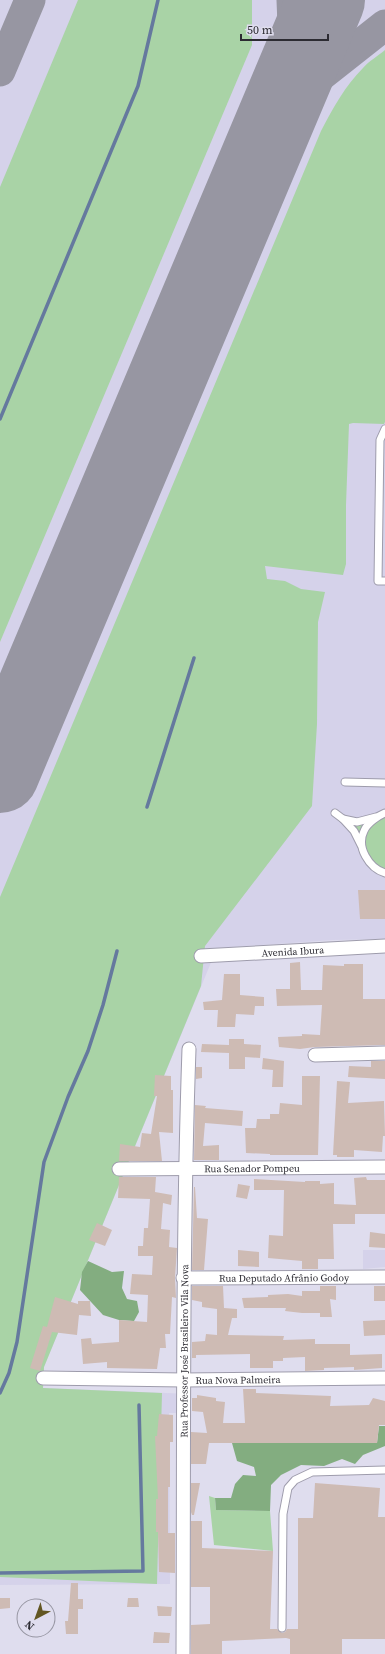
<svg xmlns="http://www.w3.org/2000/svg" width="385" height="1654" font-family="'Source Serif 4',serif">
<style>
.built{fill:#d5d2ea}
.green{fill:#a9d3a6}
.forest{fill:#83ad80}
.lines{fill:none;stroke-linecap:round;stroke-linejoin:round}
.stream{stroke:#65799e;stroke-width:3.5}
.taxiway{stroke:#9796a2;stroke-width:31}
.runway{stroke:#9796a2;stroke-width:78}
.building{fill:#cebbb4}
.service-casing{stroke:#9e9cac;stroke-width:9}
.minor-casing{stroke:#9e9cac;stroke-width:15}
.service{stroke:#fff;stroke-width:7}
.minor{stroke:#fff;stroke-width:13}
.labels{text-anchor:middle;stroke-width:4;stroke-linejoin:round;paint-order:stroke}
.street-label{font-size:10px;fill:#2c2b32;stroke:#dfddee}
</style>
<rect width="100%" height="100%" fill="#dfddee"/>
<!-- built -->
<g class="built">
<path d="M0 0H385V939L333 940 217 948 44 1367 43 1388 191 1394 190 1413H169L170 1584 0 1585Z"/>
<path d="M363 1250H385V1267L363 1269Z"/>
</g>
<!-- green -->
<g class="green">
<path d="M78 0H252V45L0 642V187Z"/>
<path d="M385 50V422L384 424 353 423 349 424 346 505V564L343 575 265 566 267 579 285 581 301 589 325 592 318 622 317 724 312 806 205 946 201 986 44 1367 43 1388 162 1393 157 1584 0 1577V897L321 131C333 108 345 86 363 68 369 61 378 56 385 50Z"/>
<path d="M385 813V873L375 868 343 819 357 822Z"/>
<path d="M209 1496 215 1498 216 1510 270 1511 273 1551 214 1545Z"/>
</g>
<!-- forest -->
<g class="forest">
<path d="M88 1261 112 1272 124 1271 122 1288 127 1299 137 1301 139 1312 134 1321 119 1320 103 1315 80 1290 82 1272Z"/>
<path d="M379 1426H385V1446L363 1455 355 1464 342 1459 324 1466 301 1465 281 1475 271 1485 270 1511 216 1510 215 1498H231L235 1484 243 1475 256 1476 254 1467 237 1461 232 1443H377Z"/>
</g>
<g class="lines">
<!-- stream -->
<g class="stream">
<path d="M0 419 138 86 158 0"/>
<path d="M147 807 194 658"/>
<path d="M0 1393 9 1373 17 1342 44 1162 68 1097 88 1051 103 1005 117 951"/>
<path d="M0 1573 143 1571 139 1405"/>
</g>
<!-- taxiway -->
<g class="taxiway">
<path d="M292 0 295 74"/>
<path d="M0 71 30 0"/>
<path d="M281 107 385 25"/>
</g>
<!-- runway -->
<path class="runway" d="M0 774 326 0"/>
</g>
<!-- building -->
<g class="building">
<path d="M358 890H385V919H360Z"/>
<path d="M300 962 301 990H322L323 965 344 966V964H363V999H385V1045L315 1047 300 1049 279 1047 278 1037 302 1036V1034L320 1035 322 1005 277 1006 276 989H290V963Z"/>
<path d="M224 974H240V995L264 997V1006H255L254 1015 236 1014 235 1027H217L218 1010H204L203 1002 222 1000Z"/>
<path d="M229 1039H244V1044L261 1045 260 1058 245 1057V1069H229V1053L201 1052 202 1044 229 1045Z"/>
<path d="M263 1058 284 1061 283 1087H272L273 1070 262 1069Z"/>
<path d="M371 1061H385V1079L348 1077 349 1066 371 1067Z"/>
<path d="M196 1067H202V1078L196 1079Z"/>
<path d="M155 1075 171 1076V1090H173V1133L159 1132 162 1161H119L120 1144 140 1147 142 1133 151 1134 157 1096H154Z"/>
<path d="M302 1076H320L318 1155H270V1154L246 1153 245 1128H256L257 1119H270V1114H279L280 1103 302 1105Z"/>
<path d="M337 1081 350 1082 348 1103 384 1101 385 1136H383L382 1152 354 1150V1157H337V1155H333Z"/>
<path d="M195 1105 206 1106 205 1108 243 1111 242 1126 205 1123 203 1146 219 1145V1160H194Z"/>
<path d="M119 1177H156L155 1192 172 1195 171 1205 163 1203 161 1229 170 1230 169 1247 177 1248 175 1278 176 1298 172 1297 170 1334H165L166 1348H160L157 1369 107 1368V1362L83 1364 81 1339 91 1338 92 1344 119 1342V1320L147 1322 148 1295 130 1294 132 1274 152 1275 153 1256H138V1246H143L144 1228H148L150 1199 118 1198Z"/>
<path d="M366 1177 367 1180H385V1214H355V1224H333L334 1259H318V1269H302V1261L268 1258 269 1235 283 1236 284 1190H254V1179L305 1182V1181H320V1184L334 1183V1204L356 1205 354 1178Z"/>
<path d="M238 1184 250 1186 247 1199 236 1197Z"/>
<path d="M194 1187H195L197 1218 208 1219 204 1270H192Z"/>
<path d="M97 1223 112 1230 105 1246 89 1240Z"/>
<path d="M370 1232 385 1234V1248L369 1247Z"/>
<path d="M238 1250 259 1252V1267L238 1266Z"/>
<path d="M192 1286H223L224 1308 237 1309V1318H232L228 1335 284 1336 283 1340 315 1339V1344H350V1355L382 1354V1368L354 1370V1367L324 1368V1370L305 1371V1357L283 1358V1361H273V1368H250V1354L196 1355V1358H192V1342L205 1341 206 1334 217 1335V1309L202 1307V1302L192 1300Z"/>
<path d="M320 1286H336V1300L330 1299 332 1317H320V1313H302L285 1311 286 1308H244L242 1298 268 1297V1295L288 1294 302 1296V1291H320Z"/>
<rect x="374" y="1286" width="11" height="15"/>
<path d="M55 1297 78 1304V1301H90L91 1316 79 1315 77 1335 52 1332 40 1371 30 1368 43 1326 47 1327Z"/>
<path d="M385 1320V1335L364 1336 363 1321Z"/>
<path d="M243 1389H256V1393L331 1396 330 1406 369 1405 373 1398 385 1401V1425H379L377 1443H209L206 1464H191V1432L207 1433 203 1412 192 1411V1398H197V1395L216 1398V1401L225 1402 223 1423H245Z"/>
<path d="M159 1414 173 1415V1442H170V1487H168V1533H175V1573L159 1572 158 1532H156V1499H158L155 1436H157Z"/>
<path d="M191 1483H200L194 1515H192L191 1512Z"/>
<path d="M315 1483 380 1488 378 1517H385V1639H342V1654H290V1639L286 1638 222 1641V1654H191V1625L210 1624V1587H191V1521H202V1548L273 1551 270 1629H277L282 1633 285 1632 287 1629H298V1518H313Z"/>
<path d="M71 1583H78V1599H83V1609H78V1634H66L65 1621H68Z"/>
<path d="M0 1598H10V1608L0 1609Z"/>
<path d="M128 1598H138L139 1607H127Z"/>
<path d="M157 1606 172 1607 171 1616H158Z"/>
<path d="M154 1632 170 1633 169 1643H153Z"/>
</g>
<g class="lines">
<defs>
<g id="service">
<path d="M385 429 380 440 378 581H385"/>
<path d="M345 782 385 783"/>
<path d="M335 813 343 819"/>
<path d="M385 813C378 816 367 823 364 831 356 847 369 868 385 873"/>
<path d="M361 845 354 831 343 819 357 822 376 817"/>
<path d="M282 1628 283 1514 288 1488 295 1480 312 1472 385 1470"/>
</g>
<g id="minor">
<path id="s1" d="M201 956 385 946"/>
<path d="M315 1055 385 1053"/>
<path id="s2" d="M119 1169 385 1167"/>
<path id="s3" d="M183 1278 385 1277"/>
<path id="s4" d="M43 1378 184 1380 385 1378"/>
<path id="s5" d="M183 1654C184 1452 182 1250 189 1049"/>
</g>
</defs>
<!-- service casing -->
<use href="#service" class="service-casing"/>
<!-- minor casing -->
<use href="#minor" class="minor-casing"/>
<!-- service -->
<use href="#service" class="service"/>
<!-- minor -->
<use href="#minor" class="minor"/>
</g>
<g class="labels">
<!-- street labels -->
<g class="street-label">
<text dy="4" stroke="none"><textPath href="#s1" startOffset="92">Avenida Ibura</textPath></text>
<text dy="4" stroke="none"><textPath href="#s2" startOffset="133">Rua Senador Pompeu</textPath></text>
<text dy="4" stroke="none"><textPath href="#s3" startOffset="101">Rua Deputado Afrânio Godoy</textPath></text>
<text dy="4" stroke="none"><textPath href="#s5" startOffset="303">Rua Professor José Brasileiro Vila Nova</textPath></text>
<text dy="4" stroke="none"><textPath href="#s4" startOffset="195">Rua Nova Palmeira</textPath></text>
</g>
</g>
<!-- north arrow -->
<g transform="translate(36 1618) rotate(221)"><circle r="19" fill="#dfddee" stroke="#9796a3"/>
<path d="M0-3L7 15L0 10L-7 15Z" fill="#625622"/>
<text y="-6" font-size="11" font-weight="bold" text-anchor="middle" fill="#2c2b32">N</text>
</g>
<!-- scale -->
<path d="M241 34v6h87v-6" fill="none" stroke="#2c2b32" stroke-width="2"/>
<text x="247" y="34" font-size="12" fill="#2c2b32" stroke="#dfddee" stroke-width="3" paint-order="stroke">50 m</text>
</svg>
